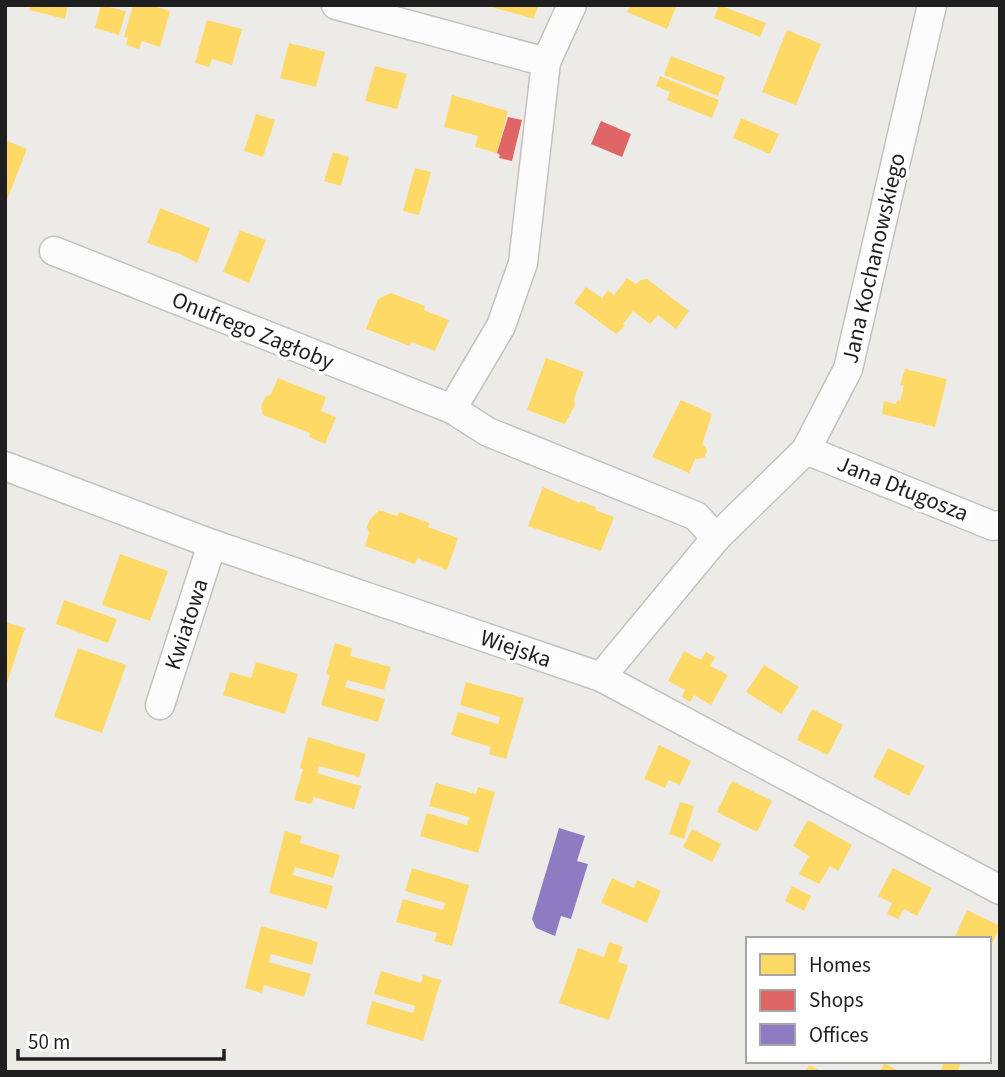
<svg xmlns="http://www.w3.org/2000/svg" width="1005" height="1077" font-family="'Source Sans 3',sans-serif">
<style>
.homes{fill:#ffd966}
.shops{fill:#e06666}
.offices{fill:#8e7cc3}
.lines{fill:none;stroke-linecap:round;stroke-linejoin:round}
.street-casing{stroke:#c3c2c0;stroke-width:31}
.street{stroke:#fcfcfc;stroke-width:28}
.labels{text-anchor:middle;stroke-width:7;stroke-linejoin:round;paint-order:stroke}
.street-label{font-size:23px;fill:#1f1f1f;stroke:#fff}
</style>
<rect width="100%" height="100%" fill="#edebe8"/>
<!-- homes -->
<g class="homes">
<path d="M30 5H68L65 19 29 10Z"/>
<path d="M101 5 126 11 119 35 95 28Z"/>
<path d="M133 5H151L170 11 160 47 142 41 139 49 126 45 128 38 124 37Z"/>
<path d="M485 5H538L534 19Z"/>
<path d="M630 5H677L667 29 627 12Z"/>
<path d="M719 5 766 23 760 37 714 18Z"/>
<path d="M207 20 242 29 232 65 212 59 209 67 195 63Z"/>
<path d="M787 30 821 44 796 105 762 92Z"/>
<path d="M289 43 325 52 316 87 280 78Z"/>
<path d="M671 56 725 77 718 96 664 75Z"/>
<path d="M375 66 407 74 397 109 365 101Z"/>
<path d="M660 76 719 100 712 118 667 100 670 92 656 86Z"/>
<path d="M452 95 508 111 497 153 475 147 478 136 444 127Z"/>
<path d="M256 114 275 120 263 157 244 151Z"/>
<path d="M741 118 779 134 770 154 733 138Z"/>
<path d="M5 140 27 149 5 205Z"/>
<path d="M333 152 349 157 341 186 324 181Z"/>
<path d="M415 168 431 172 419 215 403 211Z"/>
<path d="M160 208 210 228 197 263 180 254 147 243Z"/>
<path d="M240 230 266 240 249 283 223 272Z"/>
<path d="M627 278 636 284 640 280 647 279 689 311 676 329 658 315 650 324 633 311 623 324 625 326 616 334 574 303 586 287 602 298 608 290 614 295Z"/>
<path d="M391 293 425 306 424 310 449 320 435 351 411 342 410 346 366 329 378 299Z"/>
<path d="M546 358 584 372 574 399 575 405 565 424 527 410Z"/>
<path d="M905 369 947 379 935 427 882 414 884 401 896 404 897 400 900 401 904 386 900 385Z"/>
<path d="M278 378 326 397 321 411 336 417 325 444 309 437 310 433 263 415 261 406 265 397 271 394Z"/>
<path d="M681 400 712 414 702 445 705 446 707 451 704 458 695 459 689 473 652 457Z"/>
<path d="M543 487 580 503V501L596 507 595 510 614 517 601 551 528 526Z"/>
<path d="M379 510 397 516 399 512 430 523 428 527 458 538 447 570 417 558 415 564 365 546 369 533 367 527 369 521Z"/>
<path d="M120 554 168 571 150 621 102 605Z"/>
<path d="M64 600 117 619 108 643 56 624Z"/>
<path d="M5 622 25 628 6 686H5Z"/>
<path d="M335 643 352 648 350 656 391 667 384 690 347 680 345 687 385 699 378 722 321 705 330 675 326 674Z"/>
<path d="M78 648 126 665 102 733 54 717Z"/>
<path d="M684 651 701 660 706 652 715 657 710 666 728 675 711 705 694 695 690 702 682 697 685 690 668 681Z"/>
<path d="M256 662 298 674 285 714 223 695 230 672 251 678Z"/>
<path d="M764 665 799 687 781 714 746 692Z"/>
<path d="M466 682 524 698 506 759 489 754 491 747 451 735 458 712 498 724 500 717 460 705Z"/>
<path d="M812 709 843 725 828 755 797 740Z"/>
<path d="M308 737 366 754 359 777 319 766 317 773 361 786 354 809 314 797 311 804 294 800 303 769 300 768Z"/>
<path d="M659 745 691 761 680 785 669 780 665 788 644 779Z"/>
<path d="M888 748 925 766 909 796 873 777Z"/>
<path d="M732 781 772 801 757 832 717 812Z"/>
<path d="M436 783 476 794 478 787 495 792 478 853 420 836 427 813 467 825 469 817 429 806Z"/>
<path d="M680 802 694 806 684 839 669 834Z"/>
<path d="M808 820 852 845 838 871 830 866 819 884 799 874 809 856 793 846Z"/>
<path d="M692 829 721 844 712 862 683 847Z"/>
<path d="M285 831 302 836 300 843 340 855 333 878 295 867 293 875 333 886 327 909 269 893Z"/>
<path d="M412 868 469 885 452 946 434 941 437 933 396 922 403 899 443 910 445 903 405 891Z"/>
<path d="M893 868 932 888 917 916 904 909 898 919 887 914 892 903 878 896Z"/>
<path d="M612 878 634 888 637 880 661 891 647 923 601 903Z"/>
<path d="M792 886 811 896 804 911 785 901Z"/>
<path d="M967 910 1000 926 989 951V939H954Z"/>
<path d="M261 926 318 942 312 965 271 954 269 962 311 974 304 997 264 985 262 993 245 988Z"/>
<path d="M609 942 623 947 618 962 628 965 609 1020 559 1003 578 948 604 957Z"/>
<path d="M381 971 421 983 423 975 441 980 423 1041 366 1024 372 1001 413 1013 415 1006 374 994Z"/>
<path d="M945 1061H962L957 1072H940Z"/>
<path d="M884 1063 900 1072H880Z"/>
<path d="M809 1065 823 1072H806Z"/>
</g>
<!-- shops -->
<g class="shops">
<path d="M508 117 522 120 512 161 499 158 500 155 497 153Z"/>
<path d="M601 121 631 134 622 157 591 144Z"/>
</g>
<!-- offices -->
<path class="offices" d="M559 828 585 836 577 861 588 864 571 919 561 916 555 936 536 928 532 919Z"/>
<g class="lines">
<defs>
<g id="street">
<path d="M336 5 546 62"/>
<path d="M54 251 452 409 488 432 696 516 716 538"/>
<path d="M452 409 501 326 523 263 546 62 572 5"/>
<path d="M806 450 993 526 1000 525"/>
<path d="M5 466 212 544 601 677 1000 890"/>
<path d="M601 677 716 538 806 450 848 369 932 5"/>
<path d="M160 705 212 544"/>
</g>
</defs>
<!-- street casing -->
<use href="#street" class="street-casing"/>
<!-- street -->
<use href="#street" class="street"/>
</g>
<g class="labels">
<!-- street labels -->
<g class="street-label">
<text transform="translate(873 258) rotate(-77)" y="8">Jana Kochanowskiego</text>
<text transform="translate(253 330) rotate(22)" y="8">Onufrego Zagłoby</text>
<text transform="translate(903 488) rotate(22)" y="8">Jana Długosza</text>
<text transform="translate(186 624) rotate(-72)" y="8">Kwiatowa</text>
<text transform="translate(516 648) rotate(19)" y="8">Wiejska</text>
</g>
</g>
<!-- border -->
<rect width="1005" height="1077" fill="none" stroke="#1f1f1f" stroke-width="14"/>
<!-- legend -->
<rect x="746" y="937" width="245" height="126" fill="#ffffff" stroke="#a5a5a5" stroke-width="2"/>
<rect x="760" y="954" width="35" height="21" fill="#ffd966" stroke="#a5a5a5" stroke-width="2"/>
<text x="809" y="972" font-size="21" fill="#1f1f1f">Homes</text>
<rect x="760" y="990" width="35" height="21" fill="#e06666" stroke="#a5a5a5" stroke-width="2"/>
<text x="809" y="1007" font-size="21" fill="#1f1f1f">Shops</text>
<rect x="760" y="1024" width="35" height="21" fill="#8e7cc3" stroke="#a5a5a5" stroke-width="2"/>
<text x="809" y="1042" font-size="21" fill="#1f1f1f">Offices</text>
<!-- scale -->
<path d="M18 1049v10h206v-10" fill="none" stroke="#1f1f1f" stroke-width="3.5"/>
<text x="28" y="1049" font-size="21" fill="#1f1f1f" stroke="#ffffff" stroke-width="5" paint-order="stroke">50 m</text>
</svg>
